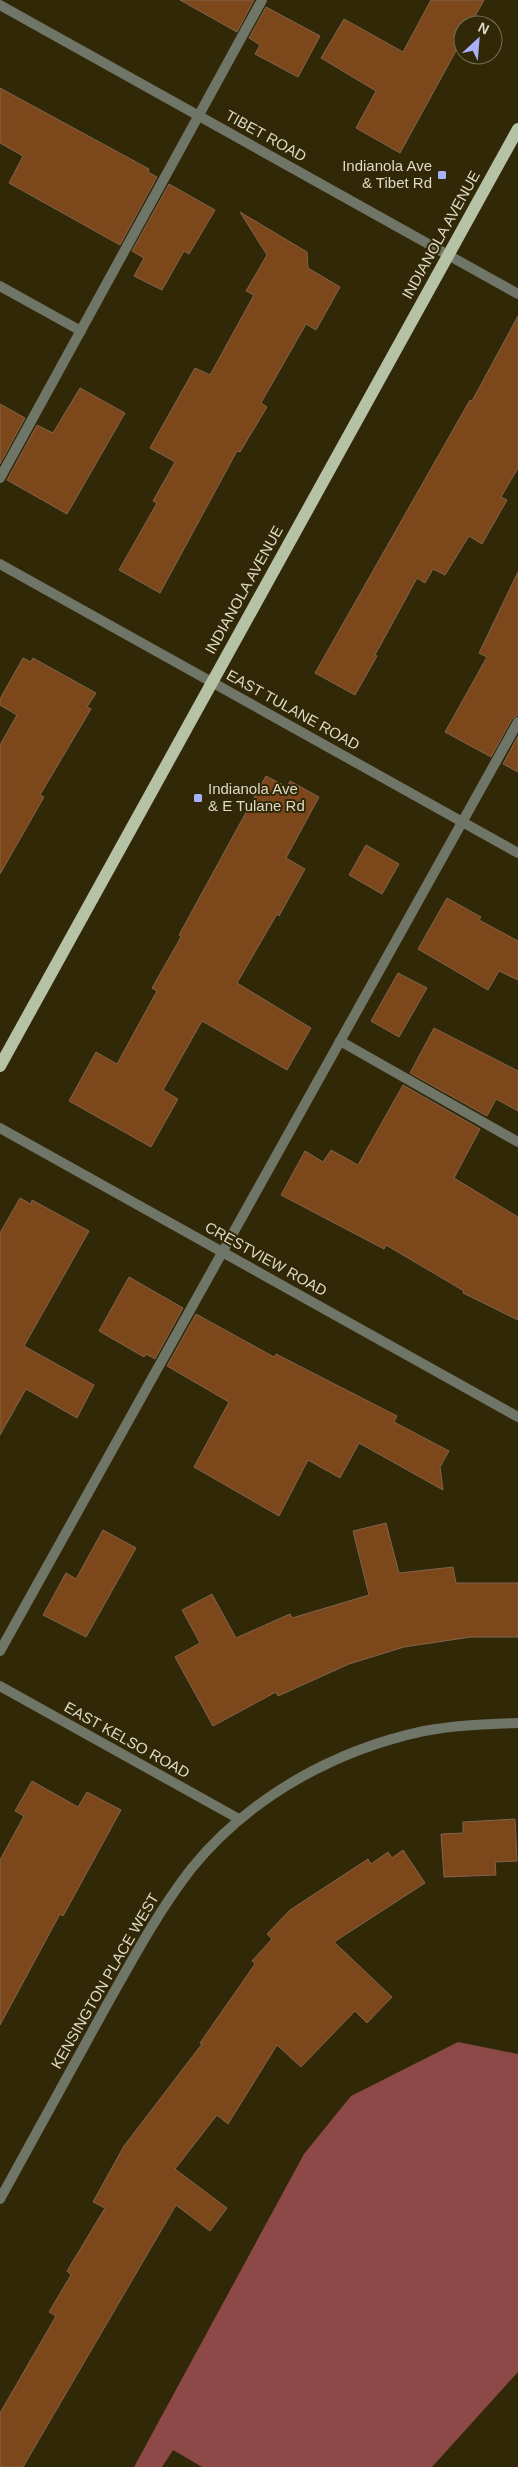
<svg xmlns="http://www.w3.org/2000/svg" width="518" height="2467" font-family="Arial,sans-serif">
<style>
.forest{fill:#8c4947}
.building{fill:#7c481b;stroke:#81644e}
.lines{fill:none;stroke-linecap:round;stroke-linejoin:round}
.lane{stroke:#6f7567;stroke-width:10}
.street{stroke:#6f7567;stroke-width:10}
.primary{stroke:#b6c2a5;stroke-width:12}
.poi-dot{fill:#a9b0fc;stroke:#312807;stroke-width:2}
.labels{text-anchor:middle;stroke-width:4;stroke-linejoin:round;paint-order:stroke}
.street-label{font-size:15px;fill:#dfd9c7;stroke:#312807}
.poi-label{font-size:15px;fill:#dfd9c7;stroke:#312807;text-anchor:end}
</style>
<rect width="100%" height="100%" fill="#312807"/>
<!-- forest -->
<path class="forest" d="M458 2042 518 2054V2372L432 2467H202L173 2450 162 2467H134L304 2154 351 2096Z"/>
<!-- building -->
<g class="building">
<path d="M180 0H254L237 32Z"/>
<path d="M431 0H484L470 25H463V38L400 153 356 128 376 91 321 58 344 19 403 52Z"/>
<path d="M266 7 320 36 298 77 255 54 260 45 249 38Z"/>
<path d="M0 88 149 169 148 172 157 177 120 245 9 183 23 156 0 143Z"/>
<path d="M169 184 215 210 189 254 184 251 162 290 134 276 144 258 132 251Z"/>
<path d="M240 212 307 252 308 268 340 287 316 330 306 324 261 403 267 407 240 452 237 451 160 593 119 570 157 503 153 501 175 462 150 448 195 368 210 375 254 295 246 291 267 255Z"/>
<path d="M518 316V468L501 497 507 500 482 544 469 536 445 575 433 569 425 583 417 578 375 655 377 656 355 695 315 673 470 400 472 401Z"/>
<path d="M80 388 125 413 67 514 7 480 37 425 53 433Z"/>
<path d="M0 404 25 418 0 464Z"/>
<path d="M518 572V715L512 719 491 757 445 732 487 657 479 653Z"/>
<path d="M23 658 31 662 33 658 96 693 87 707 91 709 40 795 44 797 0 874V745L17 715 0 705V699Z"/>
<path d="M518 736V772L503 764Z"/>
<path d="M266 776 287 787 290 781 319 797 286 858 305 869 279 916 277 914 237 983 311 1028 287 1070 202 1021 163 1090 178 1099 151 1147 69 1101 96 1052 117 1064 157 991 152 988 181 937 179 935Z"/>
<path d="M366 845 399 864 382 894 349 875Z"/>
<path d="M447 898 481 917 479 920 518 941V980L499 971 488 990 418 949Z"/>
<path d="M398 973 427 988 399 1037 371 1021Z"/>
<path d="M434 1028 518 1071V1111L496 1099 487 1116 410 1073Z"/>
<path d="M403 1085 480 1129 454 1178 518 1217V1320L463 1293 464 1291 386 1245 384 1249 281 1195 305 1151 323 1162 331 1150 358 1165Z"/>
<path d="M20 1198 31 1204 32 1200 89 1231 24 1346 94 1385 77 1418 26 1389 0 1435V1233Z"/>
<path d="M129 1277 183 1308 155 1359 146 1354 144 1357 99 1331Z"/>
<path d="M196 1314 274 1357 276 1354 397 1416 394 1422 449 1451 440 1467 443 1490 359 1443 340 1478 308 1460 279 1516 194 1467 229 1402 167 1366Z"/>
<path d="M386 1523 399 1573 453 1567 456 1583H518V1637H471L404 1647 349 1664 278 1696 276 1692 213 1726 175 1657 200 1643 182 1610 212 1594 236 1638 290 1614 292 1618 369 1595 353 1531Z"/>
<path d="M103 1530 136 1548 86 1637 43 1615 66 1573 76 1579Z"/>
<path d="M32 1781 78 1807 87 1792 121 1810 63 1916 60 1914 0 2025V1860L24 1816 15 1811Z"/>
<path d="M515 1819 517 1861 495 1862 496 1875 444 1877 441 1834 463 1833V1822Z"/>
<path d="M403 1850 425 1883 334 1942 392 1997 367 2023 355 2011 301 2067 277 2045 228 2124 217 2115 175 2169 227 2208 210 2231 176 2205 23 2467H0V2413L56 2316 49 2312 71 2275 67 2271 105 2208 93 2202 124 2146 202 2044 200 2043 255 1964 252 1961 272 1939 267 1934 290 1910 368 1859 371 1864 388 1852 392 1858Z"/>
</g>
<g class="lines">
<!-- lane -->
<g class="lane">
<path d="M0 286 81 331"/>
<path d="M0 478 262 0"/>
<path d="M340 1041 518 1142"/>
<path d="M0 1651 518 722"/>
</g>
<!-- street -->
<g class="street">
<path d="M0 5 518 294"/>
<path d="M0 564 518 853"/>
<path d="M0 1128 518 1417"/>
<path d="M0 1686 239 1819"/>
<path d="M0 2199C35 2136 70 2073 104 2010 131 1962 157 1913 191 1869 249 1797 335 1750 424 1731 455 1725 487 1724 518 1723"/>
</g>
<!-- primary -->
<path class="primary" d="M0 1066 518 129"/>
</g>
<!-- markers -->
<g class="poi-dot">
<rect x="437" y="170" width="10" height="10" rx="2.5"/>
<rect x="193" y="793" width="10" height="10" rx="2.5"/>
</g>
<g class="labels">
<!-- street labels -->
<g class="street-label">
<text transform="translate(266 136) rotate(29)" y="5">TIBET ROAD</text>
<text transform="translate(441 235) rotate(-61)" y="5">INDIANOLA AVENUE</text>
<text transform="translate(244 590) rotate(-61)" y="5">INDIANOLA AVENUE</text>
<text transform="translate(293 710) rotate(29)" y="5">EAST TULANE ROAD</text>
<text transform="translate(266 1259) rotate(29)" y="5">CRESTVIEW ROAD</text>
<text transform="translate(127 1740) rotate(29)" y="5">EAST KELSO ROAD</text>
<text transform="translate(105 1981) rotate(-60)" y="5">KENSINGTON PLACE WEST</text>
</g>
<!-- poi labels -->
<g class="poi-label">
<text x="432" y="171">Indianola Ave<tspan x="432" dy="17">&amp; Tibet Rd</tspan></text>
<text x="208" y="794" text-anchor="start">Indianola Ave<tspan x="208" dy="17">&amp; E Tulane Rd</tspan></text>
</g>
</g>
<!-- north arrow -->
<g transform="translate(478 40) rotate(26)"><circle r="24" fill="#312807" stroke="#776f54"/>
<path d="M0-4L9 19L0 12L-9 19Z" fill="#a9b0fc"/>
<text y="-8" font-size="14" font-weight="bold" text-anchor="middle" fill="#dfd9c7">N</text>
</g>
</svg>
